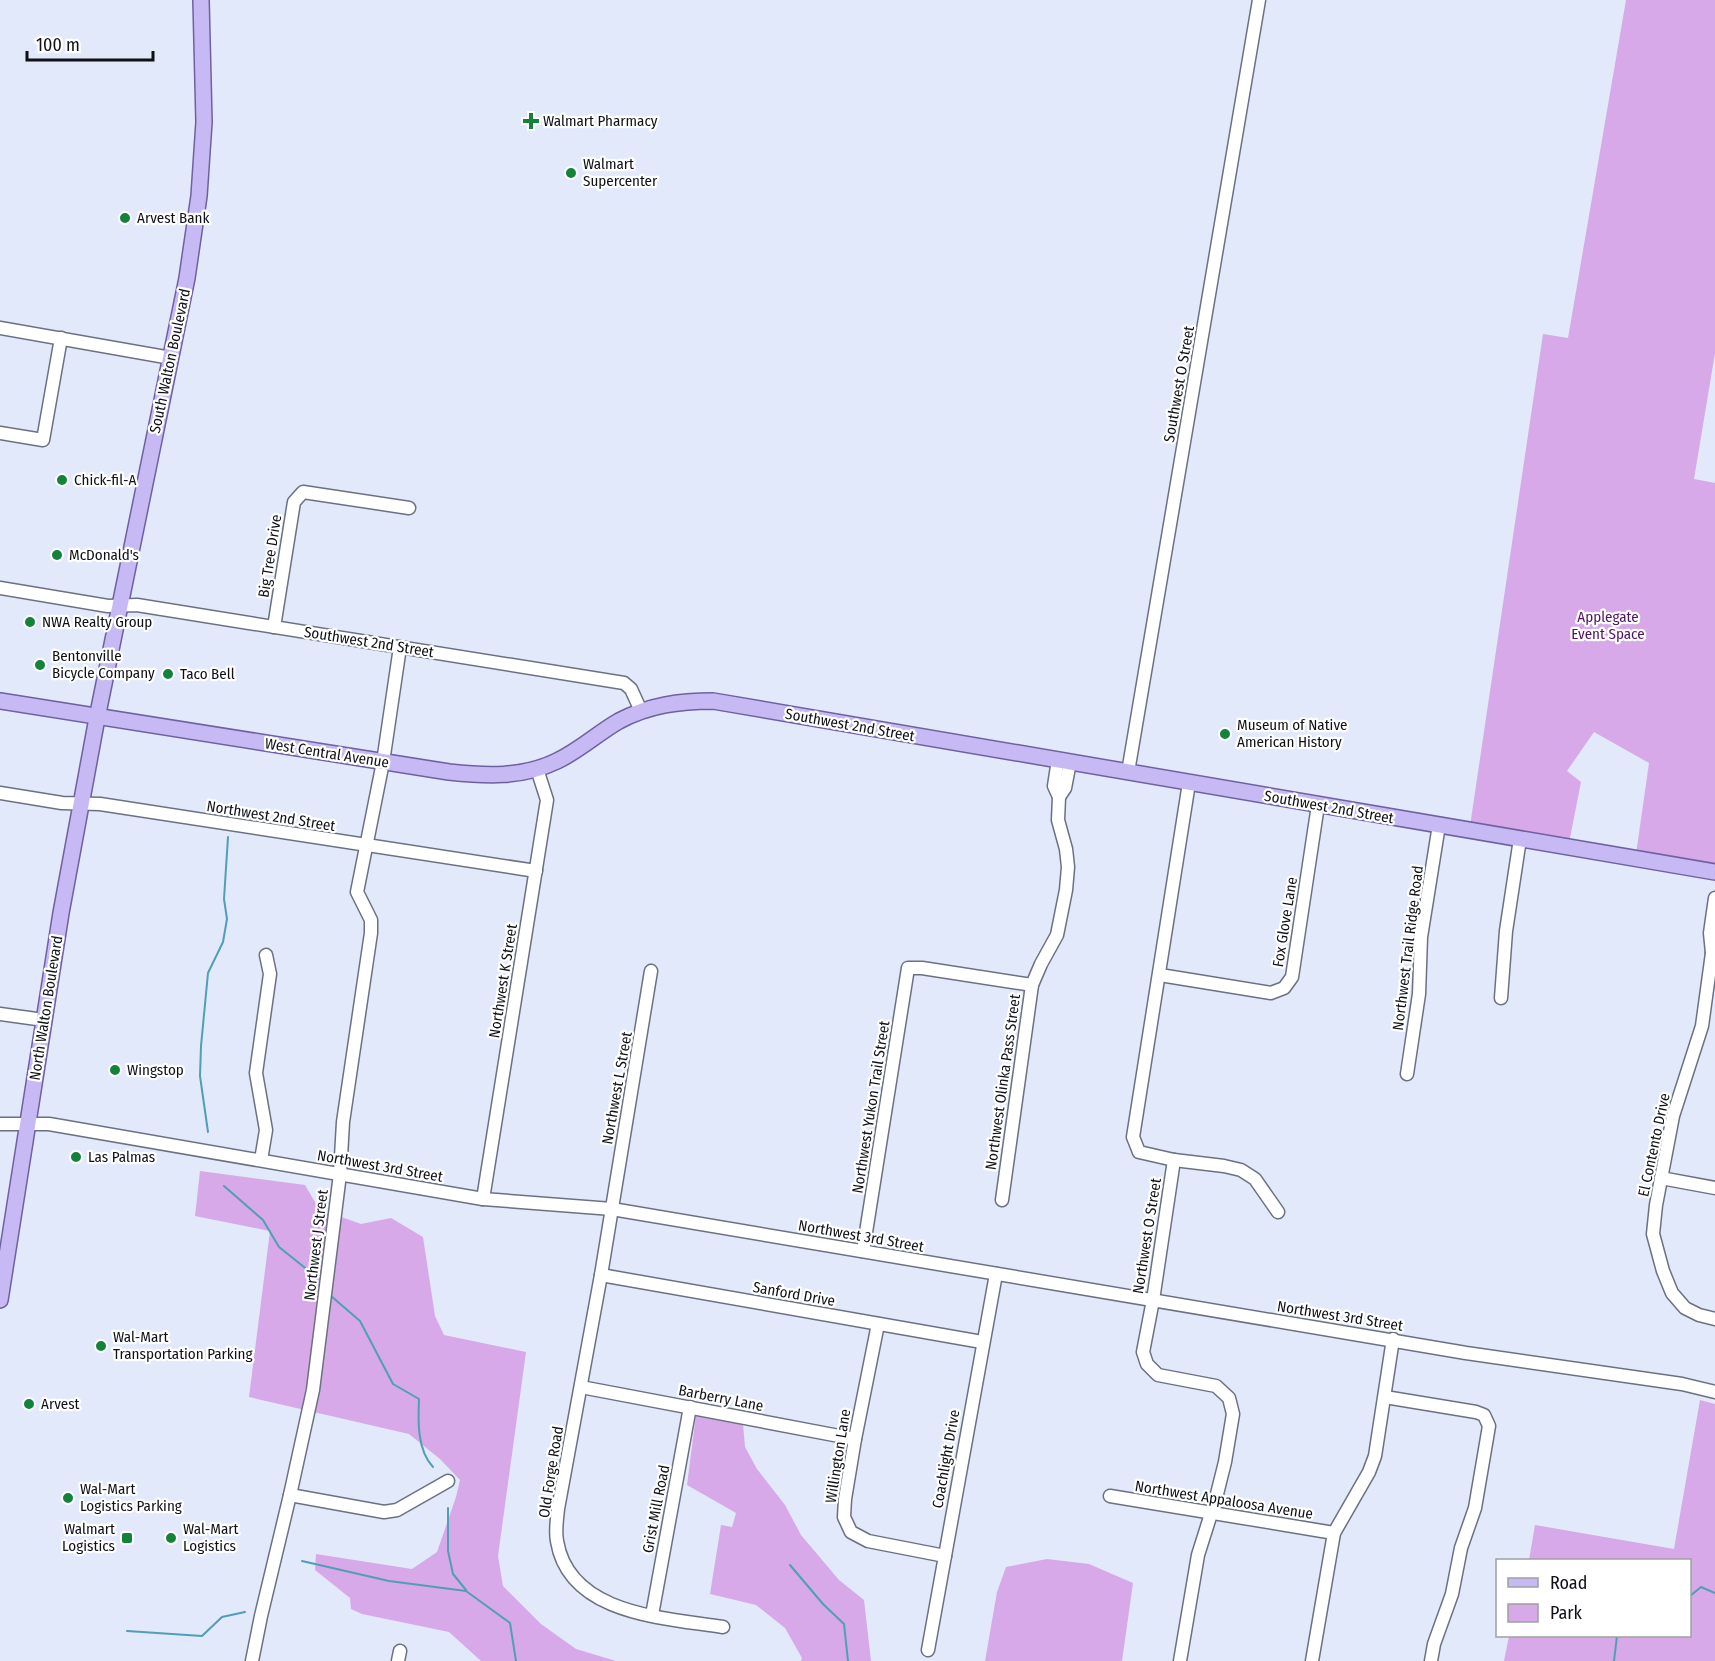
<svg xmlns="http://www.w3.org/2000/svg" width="1715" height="1661" font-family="'Fira Sans Condensed',sans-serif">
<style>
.green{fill:#d7a9e8}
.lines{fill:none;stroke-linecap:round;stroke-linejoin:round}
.stream{stroke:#509eb7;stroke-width:2}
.minor-casing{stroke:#6b7180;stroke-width:15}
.major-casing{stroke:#6f61a1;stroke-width:18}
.minor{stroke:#fff;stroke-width:12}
.major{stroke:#c7baf4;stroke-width:15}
.poi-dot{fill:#14833a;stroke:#fff;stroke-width:2}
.labels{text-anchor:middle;stroke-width:4.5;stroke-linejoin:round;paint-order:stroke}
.poi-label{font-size:15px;fill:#0f1117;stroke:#fff;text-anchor:start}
.street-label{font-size:15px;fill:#0f1117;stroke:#fff}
.park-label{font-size:15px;fill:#521265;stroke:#fff}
</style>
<rect width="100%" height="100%" fill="#e2e9fa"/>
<!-- green -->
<g class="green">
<path d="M1626 0H1715V353L1694 479 1715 483V869L1636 854 1649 763 1594 732 1567 771 1581 782 1569 843 1470 826 1543 334 1568 338Z"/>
<path d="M200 1171 305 1185 319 1209 361 1224 391 1218 423 1237 435 1316 444 1335 526 1352 498 1556 503 1586 541 1624 576 1649 616 1661H481L449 1632 362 1614 351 1609 350 1598 315 1570 316 1554 412 1569 437 1552 456 1497 460 1480 440 1459 409 1434 249 1397 270 1231 195 1216Z"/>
<path d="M1700 1400 1715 1404V1661H1504L1509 1636H1690V1560H1529L1535 1525 1674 1549Z"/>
<path d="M696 1415 743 1424 745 1447 757 1469 785 1505 801 1535 839 1580 864 1600 871 1661H801L802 1658 785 1628 756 1605 710 1594 721 1525 732 1527 736 1513 687 1485Z"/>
<path d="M1047 1559 1089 1564 1133 1583 1122 1661H985L997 1592 1006 1567Z"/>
</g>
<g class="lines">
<!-- stream -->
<g class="stream">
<path d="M208 1132 200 1076 201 1046 208 973 223 942 227 919 224 899 228 837"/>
<path d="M224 1186 263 1220 279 1247 304 1267 320 1284"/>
<path d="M331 1296 360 1321 393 1384 419 1399C418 1421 417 1450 433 1467"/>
<path d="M448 1508V1551L453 1574 466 1590"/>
<path d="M302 1561 389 1581 466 1591 510 1623 516 1661"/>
<path d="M790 1565 823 1604 844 1624 848 1661"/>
<path d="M1690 1596 1701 1587 1715 1593"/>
<path d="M127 1631 202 1636 222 1617 245 1612"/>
<path d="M1614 1661 1617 1636"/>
</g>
<defs>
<g id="minor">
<path d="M0 328 171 358"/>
<path d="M0 433 43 440 61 338"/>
<path d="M0 588 108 606 137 605 624 683 631 689 641 711"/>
<path d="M274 627 294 502 303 492 409 508"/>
<path d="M1128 772 1259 0"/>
<path d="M1189 783 1133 1137 1139 1152 1174 1160 1224 1166 1241 1170 1255 1179 1278 1212"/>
<path d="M0 793 62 803 100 804 536 871"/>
<path d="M1059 797 1065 788 1070 762"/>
<path d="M1715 898 1710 933 1712 953 1715 947"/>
<path d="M1715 954 1712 953 1702 1026 1673 1116 1656 1205 1653 1234 1663 1271 1672 1293 1685 1308 1699 1315 1715 1319"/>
<path d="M651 971 601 1275 558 1509C557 1519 555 1531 557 1541 569 1615 665 1618 723 1627"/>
<path d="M1160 975 1271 993 1284 988 1292 977 1318 805"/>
<path d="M1501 998 1506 931 1520 839"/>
<path d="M0 1014 44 1020"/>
<path d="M1407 1074 1419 994 1421 937 1439 825"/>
<path d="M0 1124H49L483 1199 612 1209 1466 1353 1682 1384 1715 1392"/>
<path d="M261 1160 266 1130 256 1073 270 974 266 955"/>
<path d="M1174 1160 1153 1300 1143 1352 1147 1364 1158 1375 1216 1386 1229 1398 1233 1414 1225 1462 1216 1498 1198 1555 1180 1661"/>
<path d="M1661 1178 1715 1188"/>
<path d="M483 1199 547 800 537 769"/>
<path d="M1002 1200 1032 985 1041 964 1057 935 1066 890 1068 867 1066 849 1058 820 1059 797 1054 786 1058 760"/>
<path d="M863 1251 908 968H922L1032 985"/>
<path d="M601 1275 982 1342"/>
<path d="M878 1324 855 1439 845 1499 844 1517 851 1532 868 1541 945 1556"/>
<path d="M581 1387 855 1439"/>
<path d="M1385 1397 1476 1412 1484 1415 1489 1426 1475 1508 1461 1548 1452 1594 1434 1644 1431 1661"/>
<path d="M290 1495 384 1512 397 1510 448 1481"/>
<path d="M1110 1496 1334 1533"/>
<path d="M652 1615 690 1407"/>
<path d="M928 1650 996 1274"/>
<path d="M252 1661 261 1616 290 1495 313 1390 340 1174 343 1122 371 933V920L357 892 383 762 400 647"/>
<path d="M398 1661 400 1651"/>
<path d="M1312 1661 1334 1533 1369 1472 1375 1456 1393 1339"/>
</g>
<g id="major">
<path d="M0 701 449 772C486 776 522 778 557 761 580 750 598 733 619 721 649 705 680 701 713 701L1715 872"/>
<path d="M0 1300 61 913 97 718 187 278 199 196 204 122 201 0"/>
</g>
</defs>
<!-- minor casing -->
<use href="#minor" class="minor-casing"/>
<!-- major casing -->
<use href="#major" class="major-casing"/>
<!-- minor -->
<use href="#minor" class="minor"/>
<!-- major -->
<use href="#major" class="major"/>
</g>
<!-- markers -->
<g class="poi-dot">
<path d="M528 112h6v6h6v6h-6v6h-6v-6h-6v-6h6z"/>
<circle cx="571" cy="173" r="6"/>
<circle cx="125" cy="218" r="6"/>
<circle cx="62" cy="480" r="6"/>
<circle cx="57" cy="555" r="6"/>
<circle cx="30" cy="622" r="6"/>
<circle cx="40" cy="665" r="6"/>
<circle cx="168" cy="674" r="6"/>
<circle cx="1225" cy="734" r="6"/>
<circle cx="115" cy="1070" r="6"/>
<circle cx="76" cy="1157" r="6"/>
<circle cx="101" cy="1346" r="6"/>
<circle cx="29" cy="1404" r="6"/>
<circle cx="68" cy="1498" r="6"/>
<rect x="121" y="1532" width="12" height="12" rx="3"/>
<circle cx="171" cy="1538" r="6"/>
</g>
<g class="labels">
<!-- poi labels -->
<g class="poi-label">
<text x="543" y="126">Walmart Pharmacy</text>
<text x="583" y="169">Walmart<tspan x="583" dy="17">Supercenter</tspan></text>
<text x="137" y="223">Arvest Bank</text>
<text x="74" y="485">Chick-fil-A</text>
<text x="69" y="560">McDonald's</text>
<text x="42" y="627">NWA Realty Group</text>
<text x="52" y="661">Bentonville<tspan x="52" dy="17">Bicycle Company</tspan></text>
<text x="180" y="679">Taco Bell</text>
<text x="1237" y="730">Museum of Native<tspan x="1237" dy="17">American History</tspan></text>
<text x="127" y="1075">Wingstop</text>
<text x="88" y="1162">Las Palmas</text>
<text x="113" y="1342">Wal-Mart<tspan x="113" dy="17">Transportation Parking</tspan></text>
<text x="41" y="1409">Arvest</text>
<text x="80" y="1494">Wal-Mart<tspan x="80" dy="17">Logistics Parking</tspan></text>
<text x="115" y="1534" text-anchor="end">Walmart<tspan x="115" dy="17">Logistics</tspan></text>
<text x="183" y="1534">Wal-Mart<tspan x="183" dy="17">Logistics</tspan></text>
</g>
<!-- street labels -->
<g class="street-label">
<text transform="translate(170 361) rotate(-78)" y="5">South Walton Boulevard</text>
<text transform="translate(1179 384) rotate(-80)" y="5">Southwest O Street</text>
<text transform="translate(270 556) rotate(-81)" y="5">Big Tree Drive</text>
<text transform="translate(369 642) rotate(9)" y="5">Southwest 2nd Street</text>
<text transform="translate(850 725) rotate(10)" y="5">Southwest 2nd Street</text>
<text transform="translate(327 753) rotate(9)" y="5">West Central Avenue</text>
<text transform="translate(1329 807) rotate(10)" y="5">Southwest 2nd Street</text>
<text transform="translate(271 816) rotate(9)" y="5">Northwest 2nd Street</text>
<text transform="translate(1285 922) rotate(-81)" y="5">Fox Glove Lane</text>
<text transform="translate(1408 948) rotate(-83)" y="5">Northwest Trail Ridge Road</text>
<text transform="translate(503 981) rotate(-81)" y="5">Northwest K Street</text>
<text transform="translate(46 1008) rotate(-81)" y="5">North Walton Boulevard</text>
<text transform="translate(1003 1082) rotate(-82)" y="5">Northwest Olinka Pass Street</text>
<text transform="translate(617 1088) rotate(-80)" y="5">Northwest L Street</text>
<text transform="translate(871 1107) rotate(-81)" y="5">Northwest Yukon Trail Street</text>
<text transform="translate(1654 1145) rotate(-78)" y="5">El Contento Drive</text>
<text transform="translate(380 1166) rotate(10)" y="5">Northwest 3rd Street</text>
<text transform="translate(861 1236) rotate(10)" y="5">Northwest 3rd Street</text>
<text transform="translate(1147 1236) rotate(-81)" y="5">Northwest O Street</text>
<text transform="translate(316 1245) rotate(-83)" y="5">Northwest J Street</text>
<text transform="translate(794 1294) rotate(10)" y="5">Sanford Drive</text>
<text transform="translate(1340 1316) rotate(9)" y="5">Northwest 3rd Street</text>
<text transform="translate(721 1398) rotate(11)" y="5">Barberry Lane</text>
<text transform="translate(838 1456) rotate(-81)" y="5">Willington Lane</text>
<text transform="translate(946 1459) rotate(-80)" y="5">Coachlight Drive</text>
<text transform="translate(551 1472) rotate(-81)" y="5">Old Forge Road</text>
<text transform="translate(1224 1500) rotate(9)" y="5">Northwest Appaloosa Avenue</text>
<text transform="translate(656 1509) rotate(-79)" y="5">Grist Mill Road</text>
</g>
<!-- park labels -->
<g class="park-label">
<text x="1608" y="622">Applegate<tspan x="1608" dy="17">Event Space</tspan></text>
</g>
</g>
<!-- legend -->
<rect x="1496" y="1559" width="195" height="78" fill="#ffffff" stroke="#9fa0a2" stroke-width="1.5"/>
<rect x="1508" y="1578" width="30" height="9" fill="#c7baf4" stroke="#9fa0a2" stroke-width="1.5"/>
<text x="1550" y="1589" font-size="18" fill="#0f1117">Road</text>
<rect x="1508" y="1604" width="30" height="18" fill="#d7a9e8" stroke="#9fa0a2" stroke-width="1.5"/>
<text x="1550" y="1619" font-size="18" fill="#0f1117">Park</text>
<!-- scale -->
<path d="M27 51v9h126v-9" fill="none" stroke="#0f1117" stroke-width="3"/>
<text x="36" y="51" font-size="18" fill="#0f1117" stroke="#ffffff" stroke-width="4.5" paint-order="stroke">100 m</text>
</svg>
